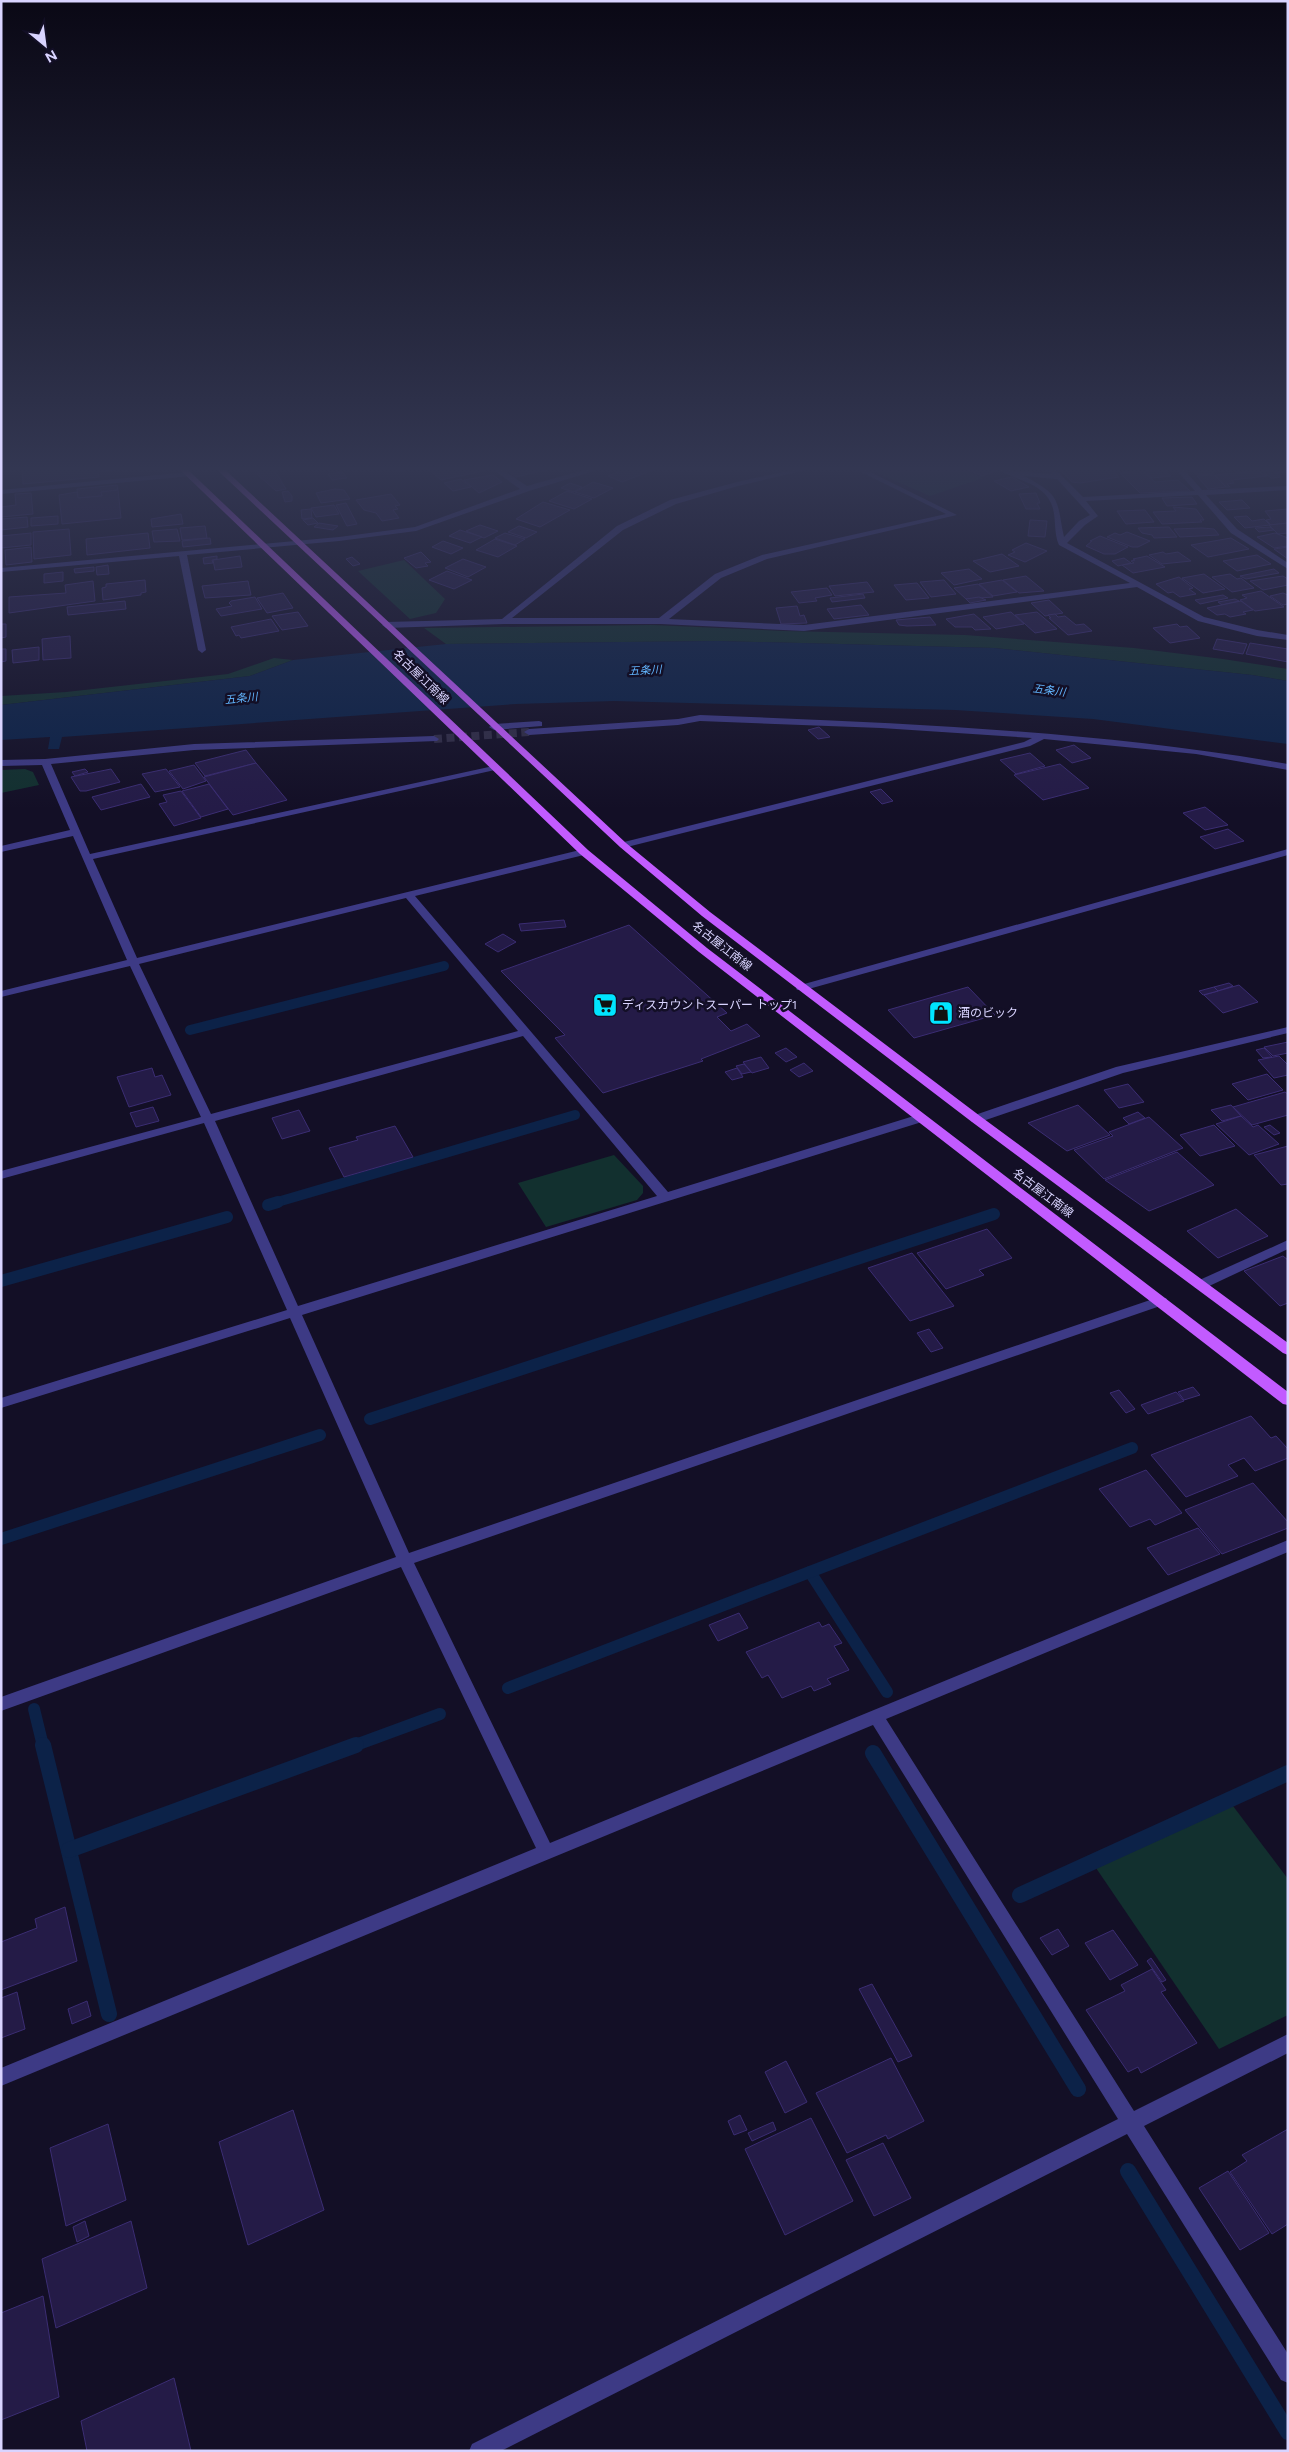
<svg xmlns="http://www.w3.org/2000/svg" width="1289" height="2452" font-family="Figtree,'Noto Sans JP',sans-serif">
<style>
.green{fill:#12302f}
.water{fill:#0c2248}
.lines{fill:none;stroke-linecap:round;stroke-linejoin:round}
.stream-far2{stroke:#0c2248;stroke-width:10}
.stream-far1{stroke:#0c2248;stroke-width:12}
.stream{stroke:#0c2248;stroke-width:16}
.building{fill:#241b47;stroke:#3b2d73}
.minor-tunnel{stroke:#312d47;stroke-width:8;stroke-dasharray:8 4.5;stroke-linecap:butt}
.minor{fill:#3d3a85;fill-rule:evenodd}
.primary{fill:#c25bff;fill-rule:evenodd}
.labels{text-anchor:middle;stroke-width:5;stroke-linejoin:round;paint-order:stroke}
.far-water-label{font-size:11px;font-style:italic;fill:#62b6ff;stroke:#130f26}
.street-label{font-size:12px;fill:#d9d4ff;stroke:#130f26}
.poi-label{font-size:12px;fill:#d9d4ff;stroke:#130f26;text-anchor:start}
</style>
<rect width="100%" height="100%" fill="#130f26"/>
<!-- green -->
<g class="green">
<path d="M861 466H955L983 478 930 496Z"/>
<path d="M404 560 445 599 436 613 410 619 358 571Z"/>
<path d="M652 625 784 631 965 635 1134 648 1223 659 1288 669V681L1252 675 994 648 718 641 446 644 424 628Z"/>
<path d="M274 658 293 660 250 676 1 705V696L66 692 228 674Z"/>
<path d="M25 769 33 772 39 785 1 793V770Z"/>
<path d="M614 1155 643 1186V1193L637 1200 546 1227 518 1183Z"/>
<path d="M1230 1802 1288 1879V2015L1219 2049 1094 1865Z"/>
</g>
<!-- water -->
<path class="water" d="M718 641 994 648 1252 675 1288 681V744L1093 719 955 710 614 701 516 704 62 737 59 749H48L50 737 1 740V705L250 676 293 660 446 644Z"/>
<g class="lines">
<!-- stream-far2 -->
<g class="stream-far2">
<path d="M190 1030 444 966"/>
<path d="M274 1203 575 1115"/>
</g>
<!-- stream-far1 -->
<g class="stream-far1">
<path d="M268 1205 278 1202"/>
<path d="M1 1281 227 1217"/>
<path d="M370 1419 994 1214"/>
<path d="M1 1539 320 1435"/>
<path d="M810 1572 887 1692"/>
<path d="M508 1688 1132 1448"/>
<path d="M34 1709 43 1746"/>
<path d="M353 1746 440 1714"/>
</g>
<!-- stream -->
<g class="stream">
<path d="M43 1745 109 2014"/>
<path d="M873 1753 1078 2089"/>
<path d="M69 1850 356 1745"/>
<path d="M1020 1895 1288 1773"/>
<path d="M1128 2171 1288 2432"/>
</g>
</g>
<!-- building -->
<g class="building">
<path d="M22 466H112L113 470 98 472 99 477 23 484Z"/>
<path d="M248 466H272L286 489 276 491Z"/>
<path d="M392 466H414L416 467 399 471Z"/>
<path d="M447 466H477L483 471 441 480 429 470Z"/>
<path d="M500 466H561L516 477Z"/>
<path d="M633 466 648 472 622 482 608 476Z"/>
<path d="M644 466H664L651 471 641 467Z"/>
<path d="M959 466H984L996 471 982 476Z"/>
<path d="M1096 466H1107L1119 477 1080 483 1072 482 1060 470Z"/>
<path d="M1111 466H1146L1114 469Z"/>
<path d="M1188 466H1206L1214 474 1197 475Z"/>
<path d="M1243 466H1266L1268 468 1248 470Z"/>
<path d="M1267 466H1284L1288 472 1276 473Z"/>
<path d="M1163 469 1171 476 1152 478 1144 471Z"/>
<path d="M1272 470 1281 477 1271 478 1262 471Z"/>
<path d="M1143 471 1155 482 1178 480 1190 491 1140 493 1120 473Z"/>
<path d="M1257 471 1267 476 1232 480 1234 483 1227 484 1230 487H1226L1215 475Z"/>
<path d="M342 472 347 478 332 480 328 474Z"/>
<path d="M493 475 502 482 479 493 464 480Z"/>
<path d="M1214 475 1226 487 1208 489 1197 476Z"/>
<path d="M1012 477 1029 487 1011 491 994 481Z"/>
<path d="M461 479 471 487 453 491 444 483Z"/>
<path d="M593 482 613 488 594 498 575 492Z"/>
<path d="M570 483 582 487 574 492 561 488Z"/>
<path d="M117 485 118 490 101 492 102 496 78 498 77 489Z"/>
<path d="M335 489 344 490 350 499 321 503 316 493Z"/>
<path d="M118 490 121 518 62 524 59 495 77 492 78 498 102 496 101 492Z"/>
<path d="M288 491 292 496V501L285 502 282 492Z"/>
<path d="M567 491 592 499 574 509 549 501Z"/>
<path d="M31 493 33 514 1 517V507L16 505 15 494Z"/>
<path d="M1036 493 1040 503H1037L1040 509H1026L1019 494Z"/>
<path d="M391 494 400 505 395 506 398 509 393 510 399 518 382 521 376 513 364 510 356 500Z"/>
<path d="M1192 497 1197 504 1167 506 1162 498Z"/>
<path d="M1242 500 1250 508 1227 510 1219 502Z"/>
<path d="M543 502 570 510 540 527 516 519Z"/>
<path d="M346 503 357 524 347 526 336 505Z"/>
<path d="M334 505 339 514 316 517 311 508Z"/>
<path d="M1173 507 1196 509 1204 520H1200L1202 522 1162 524 1153 512 1176 511Z"/>
<path d="M311 509 312 518 302 519 301 510Z"/>
<path d="M1288 509V523L1271 525 1266 520 1271 519 1265 511Z"/>
<path d="M1145 510 1154 522 1126 524 1117 511Z"/>
<path d="M181 514 183 524 152 527 151 519Z"/>
<path d="M58 516V524L31 526V518Z"/>
<path d="M1247 516 1252 521 1264 519 1270 525 1245 528 1234 517Z"/>
<path d="M27 517 28 527 1 530V519Z"/>
<path d="M313 518 318 523 308 525 303 520Z"/>
<path d="M1030 520 1047 521 1045 537 1028 536Z"/>
<path d="M319 523 338 526 333 530 314 527Z"/>
<path d="M1288 523V533L1278 534 1269 525Z"/>
<path d="M480 525 498 531 484 538 466 531Z"/>
<path d="M205 526 207 538 182 540 180 528Z"/>
<path d="M519 526 537 532 526 538 508 532Z"/>
<path d="M1169 527 1177 537 1154 538 1152 535 1142 533 1138 528Z"/>
<path d="M1270 527 1274 530 1259 532 1255 528Z"/>
<path d="M1202 528 1214 529 1219 535 1180 537 1174 529Z"/>
<path d="M69 529 71 555 34 559 33 532Z"/>
<path d="M177 529 180 541 154 542 152 531Z"/>
<path d="M460 530 482 537 470 543 449 536Z"/>
<path d="M1127 532 1150 541 1138 547H1132L1107 537 1115 533 1120 535Z"/>
<path d="M31 533V545L1 548V536Z"/>
<path d="M148 533 150 548 87 555 86 539Z"/>
<path d="M505 533 525 539 515 545 495 538Z"/>
<path d="M1275 533 1288 538V546L1274 548 1257 537Z"/>
<path d="M1100 536 1128 547 1115 554H1104L1086 546 1092 541H1090Z"/>
<path d="M210 538 211 544 183 547 182 541Z"/>
<path d="M1231 538 1249 549 1208 557 1191 545Z"/>
<path d="M495 539 517 546 498 557 476 550Z"/>
<path d="M443 541 463 548 451 554 432 547Z"/>
<path d="M1026 543 1047 551 1025 562 1008 555 1015 552 1012 550Z"/>
<path d="M31 547 32 562 6 565 5 550Z"/>
<path d="M1288 547V559L1274 549Z"/>
<path d="M421 552 431 562 425 563 428 566 416 568 404 558Z"/>
<path d="M1163 552 1166 554 1178 552 1191 561 1162 564 1149 555Z"/>
<path d="M1002 554 1019 566 990 572 973 561Z"/>
<path d="M1257 555 1271 564 1237 571 1223 561Z"/>
<path d="M217 556V559L212 560 213 563 204 564 203 558Z"/>
<path d="M240 556 242 567 215 570 213 560Z"/>
<path d="M1147 556 1165 567 1133 573 1122 565 1134 563 1131 561 1135 560 1133 559Z"/>
<path d="M352 557 360 564 353 566 346 559Z"/>
<path d="M1124 558 1131 563 1118 566 1112 561Z"/>
<path d="M463 559 486 567 468 577 445 568Z"/>
<path d="M108 565 109 574 97 575 96 567Z"/>
<path d="M94 567V571L75 573 74 569Z"/>
<path d="M969 569 982 579 954 585 941 573Z"/>
<path d="M1274 569 1279 573 1246 579 1240 576Z"/>
<path d="M447 571 472 580 454 589 429 580Z"/>
<path d="M63 572V581L44 583V574Z"/>
<path d="M1204 574 1225 589 1203 593 1182 578Z"/>
<path d="M1230 574 1237 579 1241 578 1254 588 1232 592 1212 577Z"/>
<path d="M1026 576 1044 591 1019 593 1003 580Z"/>
<path d="M1283 576 1288 579V585L1263 590 1250 581Z"/>
<path d="M1179 577 1193 588 1189 589 1196 594 1180 597 1173 592 1168 593 1156 584Z"/>
<path d="M145 580 146 592 141 593V595L103 600 102 588 106 587V584Z"/>
<path d="M944 580 956 594 931 597 920 582Z"/>
<path d="M1002 580 1017 592 993 596 979 584Z"/>
<path d="M93 581 95 601 9 613V597L66 593 65 585Z"/>
<path d="M248 581 251 595 205 598 202 586Z"/>
<path d="M867 582 874 592 835 596 829 586Z"/>
<path d="M917 583 929 598 906 600 894 585Z"/>
<path d="M978 584 993 597 966 599 954 588Z"/>
<path d="M827 588 832 595 815 598 817 601 799 603 791 592Z"/>
<path d="M1261 591 1284 607 1255 611 1240 600 1247 598 1242 595Z"/>
<path d="M283 593 293 608 267 613 257 598Z"/>
<path d="M1283 593 1288 595V604L1283 605 1270 596Z"/>
<path d="M863 594 865 598 832 602 830 598Z"/>
<path d="M1223 595 1228 598 1200 604 1195 600Z"/>
<path d="M255 597 262 609 221 616 216 609 232 606 229 603 231 601Z"/>
<path d="M979 597 986 600 970 603 966 599Z"/>
<path d="M1235 599 1239 601 1222 605 1218 602Z"/>
<path d="M1049 600 1063 613 1045 616 1031 603Z"/>
<path d="M125 601 126 609 68 615 67 607Z"/>
<path d="M1241 601 1253 610 1243 612 1246 614 1230 617 1225 614 1217 615 1207 608Z"/>
<path d="M861 605 869 615 834 619 827 609Z"/>
<path d="M797 606 800 616 804 615 807 623 781 624 776 608Z"/>
<path d="M298 612 308 626 282 630 272 616Z"/>
<path d="M1011 612 1024 624 996 629 983 617Z"/>
<path d="M1037 612 1057 629 1035 633 1015 615Z"/>
<path d="M974 614 991 629 975 630 972 627H955L946 619Z"/>
<path d="M1055 614 1058 617 1065 616 1076 625 1084 624 1092 631 1068 635 1049 618H1051L1048 615Z"/>
<path d="M930 617 936 625 907 626 899 625 896 620Z"/>
<path d="M271 619 279 631 241 638 239 635 236 636 231 627Z"/>
<path d="M1 624H6V637L1 638Z"/>
<path d="M1177 624 1180 627 1187 626 1200 638 1170 643 1153 628Z"/>
<path d="M70 636 71 658 43 660 42 639Z"/>
<path d="M1217 639 1247 644 1243 654 1213 649Z"/>
<path d="M1250 643 1288 649V662L1246 654Z"/>
<path d="M39 647V660L13 663 12 650Z"/>
<path d="M1 649H6V661L1 662Z"/>
<path d="M819 727 830 737 818 739 808 730Z"/>
<path d="M1074 745 1091 758 1072 763 1056 750Z"/>
<path d="M246 750 256 763 205 776 195 763Z"/>
<path d="M1030 753 1045 766 1016 774 1000 760Z"/>
<path d="M256 763 287 800 233 815 204 777Z"/>
<path d="M1060 764 1089 788 1043 800 1014 775Z"/>
<path d="M194 765 206 781 183 789 169 771Z"/>
<path d="M85 769 88 772 75 776 72 772Z"/>
<path d="M111 769 120 782 86 791H80L71 777Z"/>
<path d="M166 769 180 787 155 792 142 774Z"/>
<path d="M141 784 150 797 101 810 92 797Z"/>
<path d="M209 784 228 809 201 817 182 791Z"/>
<path d="M881 789 893 801 882 804 870 792Z"/>
<path d="M181 791 201 818 174 826 159 804 167 802 163 795Z"/>
<path d="M1205 807 1228 825 1205 830 1183 813Z"/>
<path d="M1228 829 1244 841 1215 849 1200 837Z"/>
<path d="M564 920 566 927 521 931 519 924Z"/>
<path d="M629 925 727 1013 717 1017 731 1031 747 1024 760 1036 701 1059 703 1061 603 1093 555 1038 565 1035 501 971Z"/>
<path d="M503 934 516 942 498 952 485 944Z"/>
<path d="M1229 983 1233 986 1218 991 1214 987Z"/>
<path d="M1239 985 1258 1002 1223 1013 1204 995Z"/>
<path d="M968 987 995 1015 914 1038 888 1010Z"/>
<path d="M1214 987 1218 991 1203 995 1199 991Z"/>
<path d="M1288 1042V1053L1273 1056 1264 1047Z"/>
<path d="M786 1048 797 1057 786 1062 775 1053Z"/>
<path d="M1264 1048 1272 1057 1263 1058 1256 1050Z"/>
<path d="M1279 1056 1288 1065V1075L1274 1078 1258 1060Z"/>
<path d="M761 1057 769 1068 752 1073 743 1062Z"/>
<path d="M804 1063 813 1071 799 1077 790 1070Z"/>
<path d="M744 1064 751 1072 742 1074 736 1066Z"/>
<path d="M152 1068 155 1077 162 1075 171 1095 129 1107 117 1077Z"/>
<path d="M737 1068 743 1077 732 1080 725 1072Z"/>
<path d="M1267 1074 1283 1090 1248 1100 1232 1084Z"/>
<path d="M1128 1084 1144 1102 1119 1108 1104 1090Z"/>
<path d="M1285 1092 1288 1094V1115L1252 1125 1233 1107Z"/>
<path d="M1078 1105 1110 1135 1067 1151 1028 1123Z"/>
<path d="M1231 1105 1241 1116 1222 1121 1211 1110Z"/>
<path d="M153 1107 159 1121 136 1127 130 1113Z"/>
<path d="M299 1110 310 1131 282 1139 272 1118Z"/>
<path d="M1138 1112 1145 1118 1129 1124 1123 1118Z"/>
<path d="M1241 1116 1253 1127 1258 1125 1279 1144 1249 1155 1216 1124Z"/>
<path d="M1149 1117 1183 1148 1104 1179 1074 1150 1113 1136 1109 1132Z"/>
<path d="M1214 1125 1235 1146 1200 1156 1180 1135Z"/>
<path d="M1270 1125 1280 1133 1274 1135 1264 1127Z"/>
<path d="M395 1126 413 1157 344 1177 329 1148 358 1140 356 1137Z"/>
<path d="M1288 1146V1184L1281 1185 1254 1155Z"/>
<path d="M1177 1152 1214 1185 1149 1211 1105 1180Z"/>
<path d="M1236 1209 1268 1236 1218 1258 1187 1231Z"/>
<path d="M987 1229 1012 1258 979 1270 984 1275 946 1289 917 1253Z"/>
<path d="M912 1253 954 1306 910 1321 868 1268Z"/>
<path d="M1283 1256 1288 1260V1303L1280 1306 1244 1271Z"/>
<path d="M929 1329 943 1348 931 1352 917 1333Z"/>
<path d="M1193 1387 1200 1395 1184 1400 1178 1392Z"/>
<path d="M1119 1390 1135 1409 1126 1413 1110 1393Z"/>
<path d="M1176 1392 1184 1401 1148 1414 1141 1405Z"/>
<path d="M1251 1416 1271 1438 1276 1436 1288 1449V1458L1255 1471 1244 1458 1228 1465 1238 1476 1186 1497 1151 1455Z"/>
<path d="M1146 1470 1182 1513 1155 1525 1150 1519 1130 1527 1099 1489Z"/>
<path d="M1253 1483 1288 1522V1528L1222 1554 1185 1510Z"/>
<path d="M1198 1528 1220 1554 1168 1575 1147 1548Z"/>
<path d="M739 1613 748 1628 718 1641 709 1625Z"/>
<path d="M819 1622 822 1627 829 1624 842 1643 834 1646 849 1670 827 1679 831 1684 814 1691 811 1686 782 1698 768 1675 762 1678 746 1652Z"/>
<path d="M65 1907 77 1961 1 1990V1942L37 1928 35 1919Z"/>
<path d="M1058 1929 1069 1946 1052 1955 1040 1938Z"/>
<path d="M1113 1930 1138 1965 1110 1980 1085 1943Z"/>
<path d="M1151 1958 1166 1980 1162 1982 1147 1961Z"/>
<path d="M1152 1969 1166 1990 1161 1992 1197 2043 1141 2073 1138 2067 1128 2072 1086 2010 1125 1991 1121 1985Z"/>
<path d="M872 1984 912 2056 898 2062 859 1989Z"/>
<path d="M17 1992 25 2029 1 2038V1998Z"/>
<path d="M87 2001 91 2016 72 2024 68 2009Z"/>
<path d="M891 2058 924 2121 888 2139 886 2135 847 2153 816 2093Z"/>
<path d="M786 2061 807 2102 785 2113 765 2072Z"/>
<path d="M293 2110 324 2210 248 2245 219 2142Z"/>
<path d="M740 2115 747 2130 734 2135 728 2121Z"/>
<path d="M811 2118 853 2201 785 2235 745 2149Z"/>
<path d="M773 2122 776 2130 752 2141 748 2133Z"/>
<path d="M108 2124 126 2200 66 2226 50 2148Z"/>
<path d="M1288 2129V2224L1272 2234 1230 2172 1247 2161 1242 2155Z"/>
<path d="M883 2143 911 2198 874 2216 846 2160Z"/>
<path d="M1228 2171 1269 2233 1240 2250 1199 2188Z"/>
<path d="M85 2221 89 2236 77 2242 73 2227Z"/>
<path d="M131 2221 147 2288 56 2328 42 2259Z"/>
<path d="M43 2296 59 2397 1 2420V2313Z"/>
<path d="M174 2378 191 2451H87L81 2421Z"/>
</g>
<g class="lines">
<!-- minor-tunnel -->
<path class="minor-tunnel" d="M434 739 529 732"/>
<!-- minor -->
<g class="minor">
<path d="M488 466H497L527 486 598 466H610L529 491 416 531 339 541 187 555 206 650 202 653 198 650 179 556 1 572V568L339 537 415 527 520 489Z"/>
<path d="M810 466H823L738 486 676 504 623 530 512 618H659L715 574 762 555 946 514 849 466H858L957 515 767 559 721 578 669 619 804 625 1130 583 1059 545C1053 532 1057 516 1051 503 1041 481 1009 479 992 466H1002L1015 471 1052 474 1044 466H1052L1083 497 1195 491 1173 466H1181L1202 490 1288 486V490L1206 495 1237 529 1288 563V569L1231 533 1198 495 1086 501 1098 516 1085 525 1067 543 1204 617 1257 630 1288 635V640L1257 636 1198 621 1137 587 804 631 661 624H504L386 628 382 625 386 622 502 619 617 526 670 500 737 482ZM1024 476 1057 479 1090 515 1079 521 1064 537C1056 499 1062 496 1024 476Z"/>
<path d="M188 472H191V476L1 494V490Z"/>
<path d="M700 715C897 723 1093 730 1288 764V770L1196 754 1044 739 1030 746 623 848 620 847V843L1024 742 1032 738 881 728 700 721 678 725 529 735 524 732 529 729 678 719Z"/>
<path d="M539 721 542 722V726L494 730 489 727 494 724Z"/>
<path d="M434 736 439 739 437 741 194 750 51 764 90 854 498 765V769L495 770 93 859 137 958 584 849 588 850V854L415 896 668 1192 917 1115H925L927 1118 925 1121 302 1315 409 1553 1156 1298H1166L1168 1301 1166 1304 414 1563 550 1843 1288 1540V1552L886 1719 1134 2111 1288 2034V2053L1144 2126 1288 2354V2383L1281 2380 1127 2134 501 2451H469L472 2444 1118 2119 873 1725 1 2086V2068L536 1848 401 1567 1 1711V1697L396 1557 290 1318 1 1408V1398L287 1310 204 1123 1 1179V1171L201 1117 130 966 1 997V991L127 960 73 836 1 852V846L70 830 42 765 1 766V760L45 759 194 744ZM406 898 518 1031 211 1114 139 964ZM523 1036 657 1196 298 1306 215 1121Z"/>
<path d="M1288 849V855L805 990H797L796 988 797 986Z"/>
<path d="M1288 1027V1033L1123 1073 980 1122H972L970 1119 972 1116 1116 1067Z"/>
<path d="M1288 1240V1249L1205 1288H1195L1194 1285 1195 1282Z"/>
</g>
<!-- primary -->
<g class="primary">
<path d="M176 466H184L588 850 707 948 1288 1392V1405L1283 1404 699 952 580 854Z"/>
<path d="M213 466H221L626 843 710 912 980 1116 1288 1343V1355L1283 1353 972 1122 702 916 620 847Z"/>
</g>
</g>
<!-- sky -->
<linearGradient id="sky" x2="0" y2="1"><stop stop-color="#0a0815"/><stop offset="0.58" stop-color="#333752"/><stop offset="1" stop-color="#333752" stop-opacity="0"/></linearGradient>
<rect width="1289" height="809" fill="url(#sky)"/>
<!-- icons -->
<defs>
<symbol id="supermarket-square" viewBox="-11 -11 22 22"><rect x="-9" y="-9" width="18" height="18" rx="4" fill="#00e5ff" stroke="#130f26"/><path d="M-6-5.5h2.5l.6 2H6L4.5 2H-2.5L-4.4-4H-6ZM-1.5 3.2a1.3 1.3 0 1 0 .1 0ZM3 3.2a1.3 1.3 0 1 0 .1 0Z" fill="#111"/></symbol>
<symbol id="shop-square" viewBox="-11 -11 22 22"><rect x="-9" y="-9" width="18" height="18" rx="4" fill="#00e5ff" stroke="#130f26"/><path d="M-5-2.5h2.3a2.7 3.5 0 0 1 5.4 0H5L5.5 6h-11ZM-1.5-2.5h3a1.5 2.3 0 0 0-3 0Z" fill="#111"/></symbol>
</defs>
<g fill-rule="evenodd">
<use href="#supermarket-square" x="591" y="991" width="28" height="28"/>
<use href="#shop-square" x="927" y="999" width="28" height="28"/>
</g>
<g class="labels">
<!-- far-water labels -->
<g class="far-water-label">
<text transform="translate(645 670) rotate(-3)" y="4">五条川</text>
<text transform="translate(1049 690) rotate(7)" y="4">五条川</text>
<text transform="translate(241 698) rotate(-6)" y="4">五条川</text>
</g>
<!-- street labels -->
<g class="street-label">
<text transform="translate(421 677) rotate(44)" y="4">名古屋江南線</text>
<text transform="translate(722 946) rotate(38)" y="4">名古屋江南線</text>
<text transform="translate(1043 1193) rotate(37)" y="4">名古屋江南線</text>
</g>
<!-- poi labels -->
<g class="poi-label">
<text x="622" y="1009">ディスカウントスーパー トップ1</text>
<text x="958" y="1017">酒のビック</text>
</g>
</g>
<!-- border -->
<rect width="1289" height="2452" fill="none" stroke="#d9d4ff" stroke-width="5"/>
<!-- north arrow -->
<g transform="translate(45 45) rotate(151)" stroke="#130f26" stroke-width="4" paint-order="stroke">
<path d="M0-4L9 19L0 12L-9 19Z" fill="#d9d4ff"/>
<text y="-8" font-size="14" font-weight="bold" text-anchor="middle" fill="#d9d4ff">N</text>
</g>
</svg>
